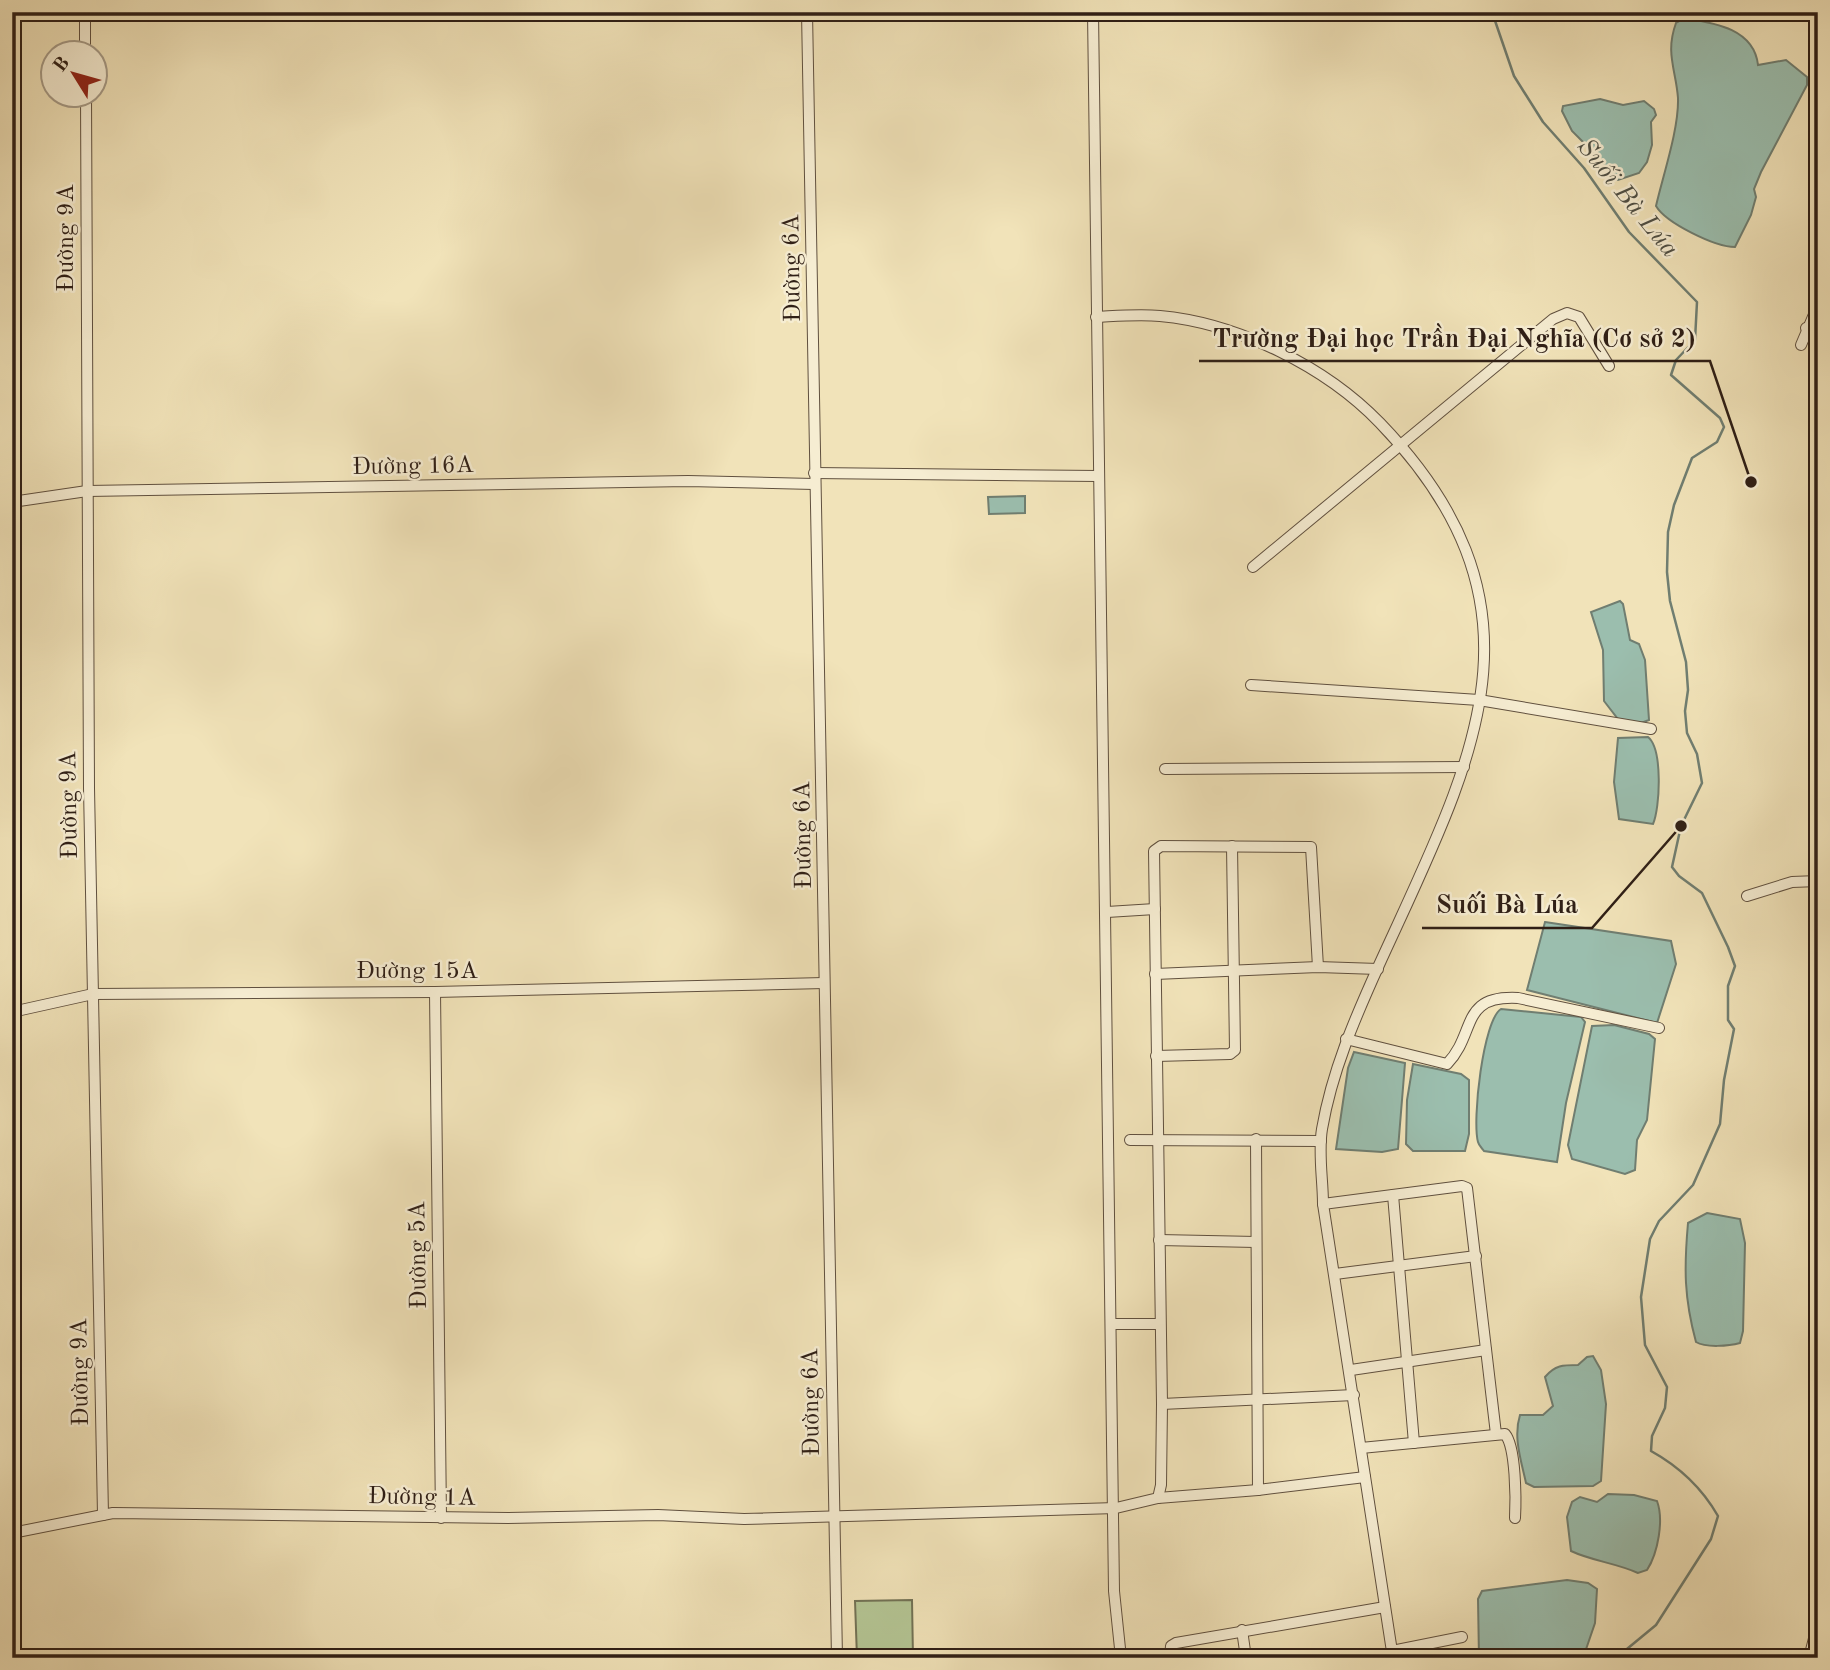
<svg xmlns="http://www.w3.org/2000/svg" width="1830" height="1670" font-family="'Old Standard TT',serif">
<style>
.pitch{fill:#b4c594;stroke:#727255;stroke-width:2}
.water{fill:#9bbeae;stroke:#707e71;stroke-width:2}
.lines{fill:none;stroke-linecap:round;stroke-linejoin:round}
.stream{stroke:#707e71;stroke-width:2.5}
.street-casing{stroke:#60503f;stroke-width:12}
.street{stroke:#f6edd2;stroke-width:10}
.labels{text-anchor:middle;stroke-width:5;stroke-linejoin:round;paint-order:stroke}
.street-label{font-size:24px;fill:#2f1f16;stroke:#f6edd2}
.water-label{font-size:26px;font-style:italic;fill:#4f4f44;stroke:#f6edd2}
.leader{fill:none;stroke:#2f1f16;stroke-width:2.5}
.callout-dot{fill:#2f1f16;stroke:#f6edd2;stroke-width:2.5}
.callout-label{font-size:26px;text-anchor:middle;font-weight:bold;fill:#2f1f16;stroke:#f6edd2;stroke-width:5;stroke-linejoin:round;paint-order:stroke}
</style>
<rect width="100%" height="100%" fill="#f1e3b9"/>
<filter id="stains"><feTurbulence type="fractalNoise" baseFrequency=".00286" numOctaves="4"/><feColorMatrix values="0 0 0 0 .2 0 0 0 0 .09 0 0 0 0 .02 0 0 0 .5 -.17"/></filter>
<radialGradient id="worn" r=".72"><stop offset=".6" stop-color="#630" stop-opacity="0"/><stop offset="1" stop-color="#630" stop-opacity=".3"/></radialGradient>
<!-- pitch -->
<path class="pitch" d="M912 1600 913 1658H857L855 1601Z"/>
<!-- water -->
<g class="water">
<path d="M1685 18C1715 23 1754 29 1758 65L1786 60 1807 77V85L1761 172 1754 189 1756 197 1751 215 1735 247C1715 247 1666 223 1656 206 1663 175 1679 129 1678 98 1676 70 1665 53 1676 23Z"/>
<path d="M1600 99 1623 105 1644 101 1654 109 1656 115 1651 122 1652 145 1647 162 1639 173 1618 180 1611 176 1592 151 1572 131 1562 111 1563 106Z"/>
<path d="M1025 496V513L989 514 988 497Z"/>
<path d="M1620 601 1623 604 1630 640 1639 644 1645 660 1649 720 1641 723 1618 719 1604 701 1603 650 1591 612Z"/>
<path d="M1648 737C1663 749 1660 808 1653 824L1619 819 1614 782 1618 738Z"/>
<path d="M1545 922 1671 941 1676 964 1657 1023 1527 990Z"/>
<path d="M1501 1009 1581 1017 1585 1022 1566 1103 1557 1162 1484 1151C1482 1148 1479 1146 1478 1142 1472 1121 1483 1020 1501 1009Z"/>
<path d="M1614 1025 1649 1034 1655 1039 1647 1120 1637 1140 1635 1170 1625 1174 1572 1159 1568 1145 1592 1026Z"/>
<path d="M1354 1052 1405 1063 1398 1149 1382 1152 1336 1149 1348 1068Z"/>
<path d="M1413 1064 1461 1074 1469 1080V1134L1465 1151H1413L1406 1144 1407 1100Z"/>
<path d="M1707 1213 1740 1219 1745 1243 1743 1331 1740 1343C1729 1346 1706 1348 1696 1342 1684 1298 1684 1268 1688 1223Z"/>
<path d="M1593 1356 1601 1370 1606 1404 1601 1481 1593 1486 1534 1487 1526 1483C1521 1460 1513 1437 1520 1415H1543L1553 1406 1545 1377C1555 1365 1563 1365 1578 1365L1587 1357Z"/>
<path d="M1608 1494 1634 1495 1657 1501C1664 1520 1658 1553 1647 1570L1638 1573C1616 1563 1592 1561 1571 1551L1567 1517 1572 1502 1580 1497 1597 1502Z"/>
<path d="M1567 1580 1588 1583 1597 1589 1595 1623 1583 1658H1479L1478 1599 1482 1591Z"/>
</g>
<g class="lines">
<!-- stream -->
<path class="stream" d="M1492 12 1514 76 1543 122 1584 168 1629 232 1697 302 1695 340 1676 360 1671 375 1720 418 1724 427 1717 442 1692 458 1674 505 1668 532 1667 572 1670 601 1686 662 1688 690 1685 711 1687 733 1697 754 1702 783 1681 826 1672 867 1679 876 1702 893 1728 947 1735 966 1728 986V1020L1734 1029 1724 1080 1720 1124 1693 1185 1659 1221 1650 1239 1641 1297 1645 1345 1667 1387 1665 1408 1652 1436 1651 1451C1680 1467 1702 1488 1718 1516L1711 1539 1656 1625 1616 1658"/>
<defs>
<g id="street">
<path d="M85 12V52"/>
<path d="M807 12 837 1658"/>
<path d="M1093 12 1114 1591 1121 1658"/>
<path d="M86 94 89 788 103 1515"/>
<path d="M1096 317C1117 316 1139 314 1160 316 1238 323 1326 367 1380 423 1560 610 1471 763 1379 965 1355 1018 1332 1071 1322 1129 1318 1153 1323 1180 1323 1204L1393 1658"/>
<path d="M1806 328 1818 336"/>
<path d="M1801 345 1818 305"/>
<path d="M814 473 1098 476"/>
<path d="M12 502 87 491 688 481 814 484"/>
<path d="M1253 567 1553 319 1567 313 1579 317 1609 366"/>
<path d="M1251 685 1479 700 1651 729"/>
<path d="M1165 769 1464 767"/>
<path d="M1747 896 1792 882 1818 881"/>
<path d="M1107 912 1155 909"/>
<path d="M1155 974 1318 967 1378 969"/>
<path d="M435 992 441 1518"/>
<path d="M12 1012 93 994 435 992 824 983"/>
<path d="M1346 1039 1447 1064C1477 1033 1459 995 1518 998L1659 1028"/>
<path d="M1156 1056 1230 1054 1235 1050 1232 846"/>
<path d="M1256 1139 1258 1490 1365 1477"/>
<path d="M1130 1140 1321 1141"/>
<path d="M1393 1195 1414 1443"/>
<path d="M1323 1204 1462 1186 1467 1188 1496 1434"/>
<path d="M1159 1240 1256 1242"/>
<path d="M1335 1274 1476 1256"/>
<path d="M1111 1324H1159"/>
<path d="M1351 1370 1486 1350"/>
<path d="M1162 1404 1354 1395"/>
<path d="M1361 1448 1505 1434C1516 1447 1516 1500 1515 1518"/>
<path d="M1158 1498 1258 1490"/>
<path d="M12 1533 113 1513 508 1518 658 1515 744 1519 1116 1508 1158 1498 1161 1485 1162 1404 1154 851 1161 846 1311 847 1318 967"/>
<path d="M1242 1630 1246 1658"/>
<path d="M1392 1651 1462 1637"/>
<path d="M1170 1658 1171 1646 1176 1643 1385 1607"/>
<path d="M1809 1658 1818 1623"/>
</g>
</defs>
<!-- street casing -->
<use href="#street" class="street-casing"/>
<!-- street -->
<use href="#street" class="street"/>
</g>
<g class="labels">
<!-- street labels -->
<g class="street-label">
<text transform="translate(65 238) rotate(-90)" y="8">Đường 9A</text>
<text transform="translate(791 268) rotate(-91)" y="8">Đường 6A</text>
<text transform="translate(413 465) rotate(-1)" y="8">Đường 16A</text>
<text transform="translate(68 805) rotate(-91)" y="8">Đường 9A</text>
<text transform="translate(802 835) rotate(-91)" y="8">Đường 6A</text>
<text x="417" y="978">Đường 15A</text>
<text transform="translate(417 1255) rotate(-91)" y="8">Đường 5A</text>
<text transform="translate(79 1372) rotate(-91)" y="8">Đường 9A</text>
<text transform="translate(810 1402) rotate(-91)" y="8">Đường 6A</text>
<text transform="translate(422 1496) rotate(1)" y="8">Đường 1A</text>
</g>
<!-- water labels -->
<g class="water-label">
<text transform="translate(1629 197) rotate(51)" y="9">Suối Bà Lúa</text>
</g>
</g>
<!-- callouts -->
<path class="leader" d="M1751 482L1710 361H1199M1681 826L1592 928H1422"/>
<g class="callout-dot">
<circle cx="1751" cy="482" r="7"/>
<circle cx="1681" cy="826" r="7"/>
</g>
<g class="callout-label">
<text x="1454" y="347">Trường Đại học Trần Đại Nghĩa (Cơ sở 2)</text>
<text x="1507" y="913">Suối Bà Lúa</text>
</g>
<!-- margin -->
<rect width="1830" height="1670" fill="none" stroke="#f1e3b9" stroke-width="42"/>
<rect x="14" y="14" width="1802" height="1642" fill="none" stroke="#2f1f16" stroke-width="3.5"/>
<rect x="21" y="21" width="1788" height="1628" fill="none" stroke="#2f1f16" stroke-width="2"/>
<!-- north arrow -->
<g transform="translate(74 74) rotate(307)"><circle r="33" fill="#f6edd2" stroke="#a69b87" stroke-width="2"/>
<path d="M0-5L12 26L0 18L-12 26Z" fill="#8f2418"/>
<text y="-10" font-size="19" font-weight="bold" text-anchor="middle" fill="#2f1f16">B</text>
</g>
<rect width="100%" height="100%" filter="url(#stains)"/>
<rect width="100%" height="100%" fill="url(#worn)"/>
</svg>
